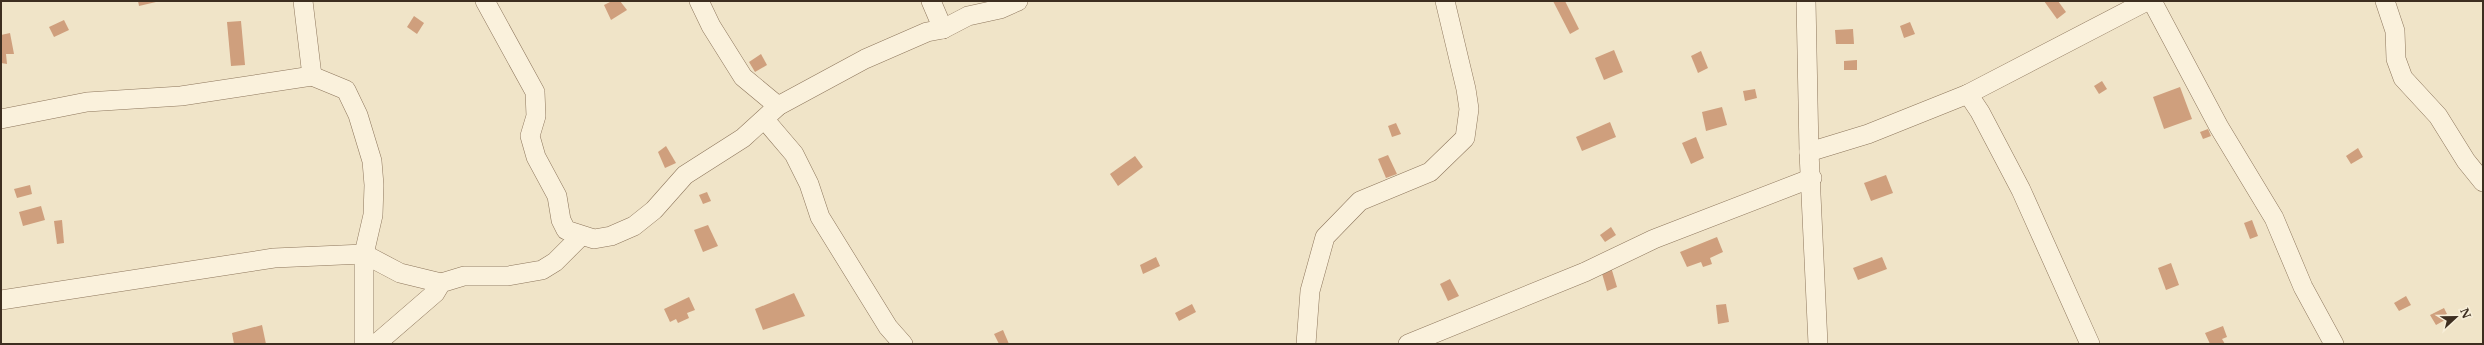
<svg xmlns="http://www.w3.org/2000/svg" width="2484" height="345" font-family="'Libre Baskerville',serif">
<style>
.building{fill:#cf9f7d}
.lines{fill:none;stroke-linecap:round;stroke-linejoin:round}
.street-casing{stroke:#8d765c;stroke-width:20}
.street{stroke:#faf1dc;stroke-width:19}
</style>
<rect width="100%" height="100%" fill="#f0e4c8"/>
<!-- building -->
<g class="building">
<path d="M138 1H156V2L139 6Z"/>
<path d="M612 1H620L627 10 611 20 604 5Z"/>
<path d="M1553 1H1565L1579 29 1570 34Z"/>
<path d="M2044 1H2058L2066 12 2057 19Z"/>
<path d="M414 16 424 23 417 34 407 27Z"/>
<path d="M64 20 69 30 54 37 49 27Z"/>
<path d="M241 21 245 65 231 66 227 22Z"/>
<path d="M1910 22 1915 34 1904 38 1900 26Z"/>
<path d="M1853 29 1854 44H1836L1835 30Z"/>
<path d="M10 33 14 54H6L7 64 1 63V35Z"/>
<path d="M1614 50 1623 72 1604 80 1595 58Z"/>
<path d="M1701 51 1708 68 1698 73 1691 56Z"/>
<path d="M761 54 767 65 755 72 749 62Z"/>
<path d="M1857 60V70H1844V61Z"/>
<path d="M2102 81 2107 89 2099 94 2094 86Z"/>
<path d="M2180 87 2192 119 2164 129 2153 97Z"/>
<path d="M1755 89 1757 98 1745 101 1743 91Z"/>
<path d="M1722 107 1727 125 1706 131 1702 112Z"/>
<path d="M1610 122 1616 137 1582 151 1576 137Z"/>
<path d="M1396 123 1401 134 1392 137 1388 126Z"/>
<path d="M2208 129 2211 136 2203 139 2200 132Z"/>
<path d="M1696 137 1704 158 1691 164 1682 143Z"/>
<path d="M666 146 676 163 665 168 658 152Z"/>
<path d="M2358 148 2363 157 2351 164 2346 156Z"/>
<path d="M1388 155 1397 174 1386 178 1378 159Z"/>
<path d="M1135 156 1143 167 1118 186 1110 174Z"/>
<path d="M1886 175 1893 193 1871 201 1864 183Z"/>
<path d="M30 185 32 194 17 198 14 189Z"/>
<path d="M707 192 711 201 703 204 699 195Z"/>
<path d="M41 206 45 220 23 226 19 212Z"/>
<path d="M62 220 64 243 57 244 54 221Z"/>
<path d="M2252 220 2258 236 2250 239 2244 223Z"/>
<path d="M708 225 718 246 703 252 694 230Z"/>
<path d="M1611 227 1616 235 1605 242 1600 235Z"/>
<path d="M1717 237 1723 252 1710 258 1712 264 1703 267 1701 262 1687 267 1680 252Z"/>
<path d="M1156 257 1160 266 1143 274 1140 265Z"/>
<path d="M1882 257 1887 269 1858 280 1853 268Z"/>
<path d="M2171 263 2179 285 2166 290 2158 268Z"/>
<path d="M1611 267 1617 287 1607 291 1601 270Z"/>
<path d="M1450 279 1459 296 1448 301 1440 284Z"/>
<path d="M794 293 805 316 763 330 755 309Z"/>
<path d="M2406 296 2411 305 2399 311 2394 303Z"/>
<path d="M689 297 695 310 687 313 689 318 678 323 676 319 670 322 664 309Z"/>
<path d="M1192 304 1196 312 1179 321 1175 313Z"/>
<path d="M1726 304 1729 322 1718 324 1716 305Z"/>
<path d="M2444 308 2447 314 2443 316 2445 320 2436 325 2430 315Z"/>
<path d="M262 325 266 344H234L232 333Z"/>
<path d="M2223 326 2227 337 2222 339 2225 344H2210L2205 333Z"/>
<path d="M1003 330 1009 344H999L994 334Z"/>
</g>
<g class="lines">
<defs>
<g id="street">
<path d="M485 1 535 92 536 116 530 136 536 157 557 196 561 220 566 230 594 239 611 236 634 226 654 210 685 175 743 138 778 106 865 59 927 32 943 29 968 16 1000 9 1018 1"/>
<path d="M699 1 711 26 743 77 778 106"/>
<path d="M931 1 943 29"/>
<path d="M1806 1 1809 152 1818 344"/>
<path d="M2152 1 2219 127 2274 218 2303 287 2334 344"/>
<path d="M2385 1 2395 31 2396 59 2403 78 2438 116 2466 161 2483 182"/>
<path d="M312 76 346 90 358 115 372 161 374 185 373 215 364 254V344"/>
<path d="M1968 94 1980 112 2021 190 2090 344"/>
<path d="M1 119 87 102 181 96 312 76 303 1"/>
<path d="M765 120 794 154 809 184 820 217 888 327 903 344"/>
<path d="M1809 152 1868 134 1968 94 2147 1"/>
<path d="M1 300 274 258 364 254 400 273 441 283"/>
<path d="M376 344 435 293 441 283 464 276H508L542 270 555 262 581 236"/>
<path d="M1306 344 1310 291 1325 237 1360 201 1430 172 1465 138 1469 109 1466 89 1445 1"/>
<path d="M1408 344 1585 272 1654 239 1812 178"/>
</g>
</defs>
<!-- street casing -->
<use href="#street" class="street-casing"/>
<!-- street -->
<use href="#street" class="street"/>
</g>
<!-- border -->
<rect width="2484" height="345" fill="none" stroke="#3d2e20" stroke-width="4"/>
<!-- north arrow -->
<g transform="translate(2456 317) rotate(68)" stroke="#f7eed8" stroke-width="3" paint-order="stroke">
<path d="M0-3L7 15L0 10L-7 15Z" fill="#3d2e20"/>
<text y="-6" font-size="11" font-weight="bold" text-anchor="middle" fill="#3d2e20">N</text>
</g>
</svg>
